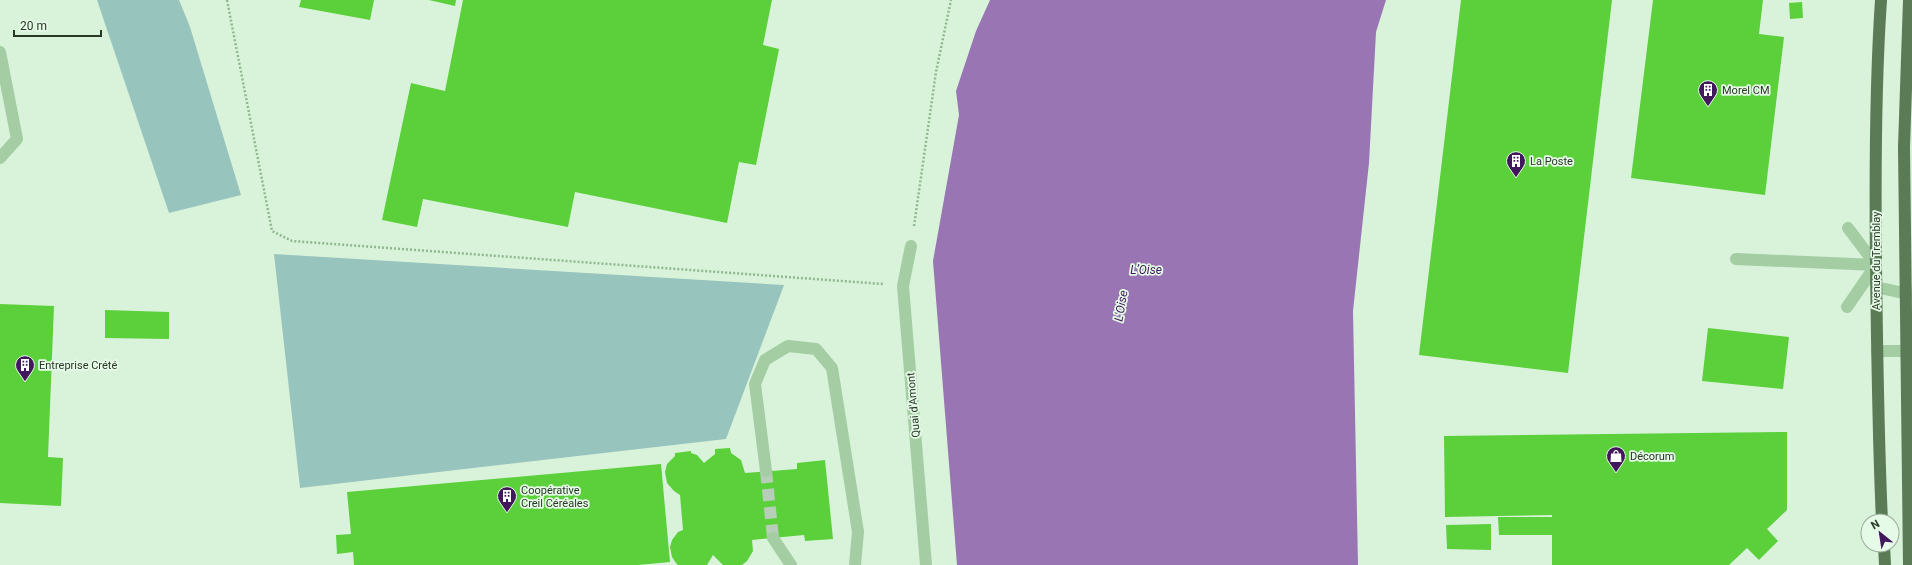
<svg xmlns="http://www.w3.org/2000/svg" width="1912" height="565" font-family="Roboto,sans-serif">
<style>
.green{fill:#98c4be}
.water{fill:#9976b3}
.building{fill:#5bd03b}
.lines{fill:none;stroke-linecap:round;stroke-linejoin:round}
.minor-tunnel{stroke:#b6cdb7;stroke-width:12;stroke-dasharray:12 6;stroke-linecap:butt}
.path{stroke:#8fb88e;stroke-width:2.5;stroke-dasharray:2 2;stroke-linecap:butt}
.minor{stroke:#a4cda4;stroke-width:12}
.major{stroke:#5b7b56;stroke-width:12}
.labels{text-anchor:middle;stroke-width:3.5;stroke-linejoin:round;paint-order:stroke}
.poi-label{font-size:11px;fill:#293726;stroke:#e6fbe7;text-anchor:start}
.street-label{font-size:11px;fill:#293726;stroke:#e6fbe7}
.water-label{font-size:12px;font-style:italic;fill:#41185c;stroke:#e6fbe7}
</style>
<rect width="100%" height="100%" fill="#d9f3db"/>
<!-- green -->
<g class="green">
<path d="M97 0H179L190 27 241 195 169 213Z"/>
<path d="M274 254 784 285 726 439 300 488Z"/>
</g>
<!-- water -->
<path class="water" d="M990 0H1386L1376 32 1369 163 1353 311 1358 565H957L933 261 959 115 956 91 976 31Z"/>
<!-- building -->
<g class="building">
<path d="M301 0H374L370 20 299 7Z"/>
<path d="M429 0H456L455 6Z"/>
<path d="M463 0H772L763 45 779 49 756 165 739 162 727 223 575 192 568 227 423 199 417 227 382 220 411 83 445 91Z"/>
<path d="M1461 0H1612L1568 373 1419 355Z"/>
<path d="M1653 0H1763L1759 34 1784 37 1765 195 1631 178Z"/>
<path d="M1802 2 1803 18 1790 19 1789 3Z"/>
<path d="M0 304 54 306 48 457 63 458 61 506 0 503Z"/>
<path d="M105 310 169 312V339L105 338Z"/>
<path d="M1708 328 1789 337 1783 389 1702 381Z"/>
<path d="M1787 432V510L1767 529 1778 541 1759 560 1747 548 1729 565H1552V535H1499L1498 517H1552V515L1445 517 1444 436Z"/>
<path d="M730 448 731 453 741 460 745 473 797 469V463L825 460 833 539 805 541 804 535 752 540 753 551 747 561 742 565H723L713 555 707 565H678L676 563 672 557 670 547 672 540 678 532 683 530 680 495 674 491 667 483 665 472 667 464 675 456V453L691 451V453L697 455 704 463 715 454V449Z"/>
<path d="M661 464 670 562 638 565H354L353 552 337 554 336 535 351 534 347 492Z"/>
<path d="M1491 524V550L1447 549 1446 525Z"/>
</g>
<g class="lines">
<!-- minor-tunnel -->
<path class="minor-tunnel" d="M766 471 773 538"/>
<!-- path -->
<g class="path">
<path d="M227 0 272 231 292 241 883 284"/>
<path d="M914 226 936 72 951 0"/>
</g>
<!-- minor -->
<g class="minor">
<path d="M0 52 17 139 0 158"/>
<path d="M1848 228 1876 265"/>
<path d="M911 246 903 286 926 565"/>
<path d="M1736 259 1876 265"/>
<path d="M1876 287 1912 295"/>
<path d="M1847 307 1876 265"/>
<path d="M1877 351H1912"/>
<path d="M766 471 755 384 765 360 788 346 816 349 832 368 858 532 855 565"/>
<path d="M773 538 791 565"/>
</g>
<!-- major -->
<g class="major">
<path d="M1881 0C1875 88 1875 176 1876 264 1877 349 1878 435 1882 521"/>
<path d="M1909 0 1904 147 1909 565"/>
<path d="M1884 545 1885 565"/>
</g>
</g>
<!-- icons -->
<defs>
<symbol id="building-pin" viewBox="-11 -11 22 30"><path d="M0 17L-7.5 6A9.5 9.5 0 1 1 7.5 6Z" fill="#41185c" stroke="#e6fbe7"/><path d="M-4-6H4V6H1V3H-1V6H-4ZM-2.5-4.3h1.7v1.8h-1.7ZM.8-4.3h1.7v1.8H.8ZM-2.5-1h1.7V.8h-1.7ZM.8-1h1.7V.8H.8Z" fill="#fff"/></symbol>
<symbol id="shop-pin" viewBox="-11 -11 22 30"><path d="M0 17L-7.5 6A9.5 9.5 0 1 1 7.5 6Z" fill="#41185c" stroke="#e6fbe7"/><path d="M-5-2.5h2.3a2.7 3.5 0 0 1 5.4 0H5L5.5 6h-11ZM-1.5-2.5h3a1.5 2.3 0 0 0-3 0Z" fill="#fff"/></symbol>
</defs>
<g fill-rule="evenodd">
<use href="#building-pin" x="1697" y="79" width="22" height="30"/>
<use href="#building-pin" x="1505" y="150" width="22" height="30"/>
<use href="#building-pin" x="14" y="354" width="22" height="30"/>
<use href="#shop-pin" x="1605" y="445" width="22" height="30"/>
<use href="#building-pin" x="496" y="485" width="22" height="30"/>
</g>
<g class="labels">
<!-- poi labels -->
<g class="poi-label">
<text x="1722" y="94">Morel CM</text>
<text x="1530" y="165">La Poste</text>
<text x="39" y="369">Entreprise Crété</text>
<text x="1630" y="460">Décorum</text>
<text x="521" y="494">Coopérative<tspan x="521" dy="13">Creil Céréales</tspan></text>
</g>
<!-- street labels -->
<g class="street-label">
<text transform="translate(1876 261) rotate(-90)" y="4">Avenue du Tremblay</text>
<text transform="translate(913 405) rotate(-95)" y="4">Quai d'Amont</text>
</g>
<!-- water labels -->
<g class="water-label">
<text x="1146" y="274">L’Oise</text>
<text transform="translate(1121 306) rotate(-80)" y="4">L'Oise</text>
</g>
</g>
<!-- north arrow -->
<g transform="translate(1880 533) rotate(330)"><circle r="19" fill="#e6fbe7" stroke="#9aad9a"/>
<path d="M0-3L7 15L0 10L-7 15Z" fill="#41185c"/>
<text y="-6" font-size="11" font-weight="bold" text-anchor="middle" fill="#293726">N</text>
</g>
<!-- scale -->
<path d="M14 30v6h87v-6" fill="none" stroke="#293726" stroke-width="2"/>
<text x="20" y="30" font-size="12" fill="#293726" stroke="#e6fbe7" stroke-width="3" paint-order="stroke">20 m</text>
</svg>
